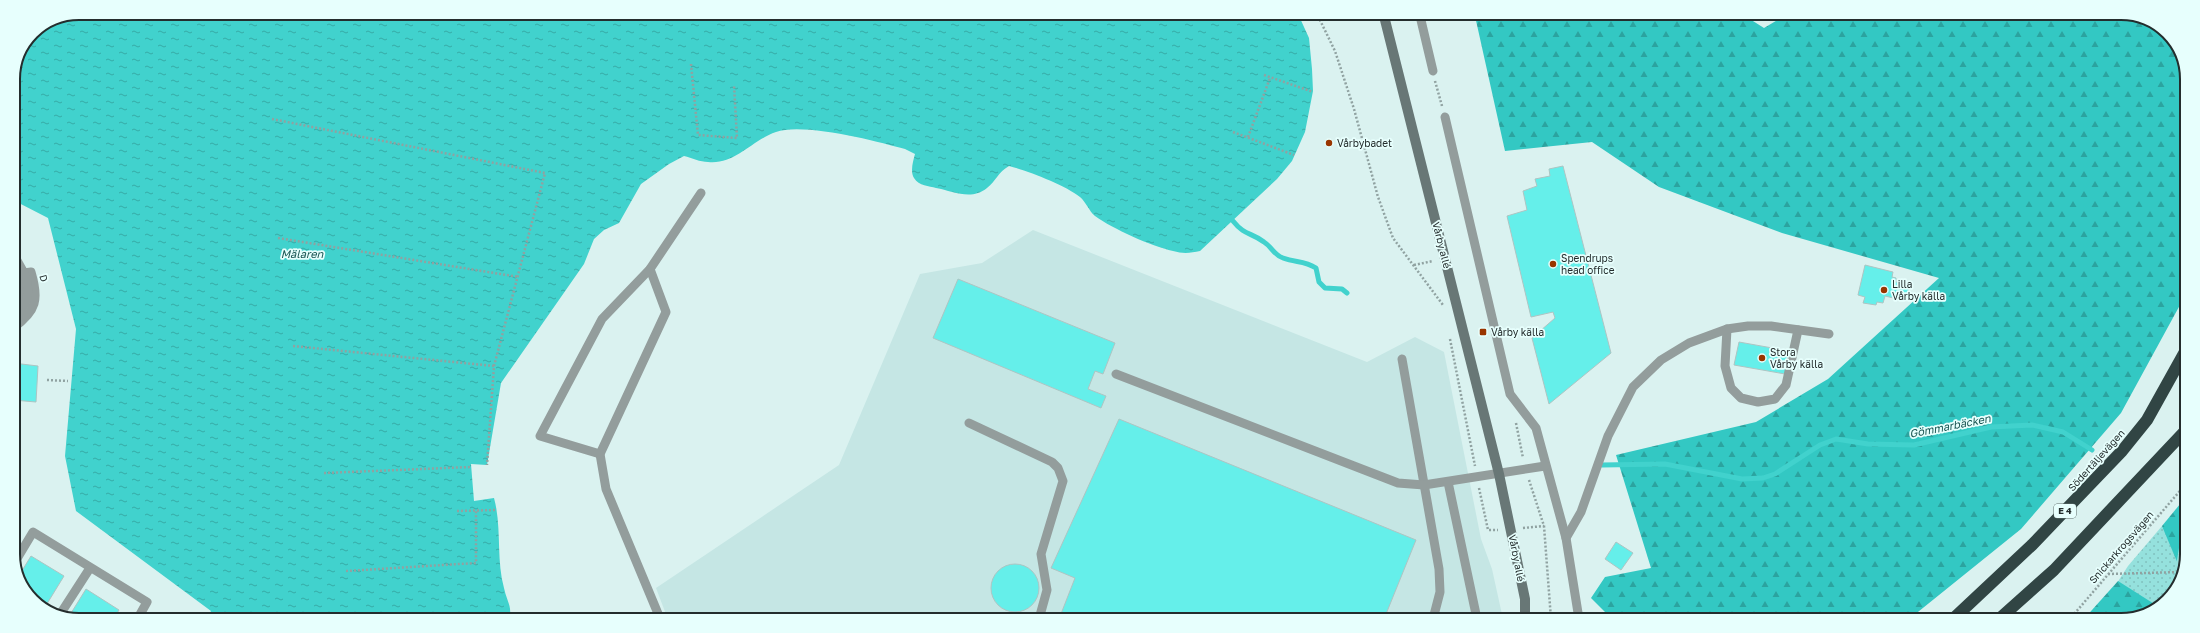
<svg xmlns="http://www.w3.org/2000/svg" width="2200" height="633" font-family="'Golos Text',sans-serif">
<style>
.built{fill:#c5e6e4}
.grass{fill:url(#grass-dots)}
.forest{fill:url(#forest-firs)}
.park{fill:url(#park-crowns)}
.water{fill:url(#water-ripples)}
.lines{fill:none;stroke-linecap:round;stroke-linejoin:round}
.stream{stroke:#41d2cd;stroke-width:5}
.building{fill:#65efea;stroke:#adc5c3}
.path{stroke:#90a2a1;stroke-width:2.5;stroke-dasharray:2 2;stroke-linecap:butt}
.lane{stroke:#939d9c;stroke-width:9}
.street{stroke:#939d9c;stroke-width:10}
.secondary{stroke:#687776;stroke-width:10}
.highway{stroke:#314544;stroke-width:12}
.poi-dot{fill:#993500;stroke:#e7fffd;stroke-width:1.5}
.labels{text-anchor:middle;stroke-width:3.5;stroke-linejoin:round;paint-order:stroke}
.shield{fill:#e7fffd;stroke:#5e6c6b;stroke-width:1}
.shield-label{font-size:9px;font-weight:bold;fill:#242d2d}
.poi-label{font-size:10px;fill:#242d2d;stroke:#e7fffd;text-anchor:start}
.street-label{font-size:10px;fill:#242d2d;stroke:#e7fffd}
.water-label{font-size:11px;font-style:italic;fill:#1a5653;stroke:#e7fffd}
.rim{fill:none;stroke:#242d2d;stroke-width:2}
</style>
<defs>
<pattern id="grass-dots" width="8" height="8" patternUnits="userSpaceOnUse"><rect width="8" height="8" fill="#95e1dd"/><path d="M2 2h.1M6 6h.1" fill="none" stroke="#80c1be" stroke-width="1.8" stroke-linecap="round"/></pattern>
<pattern id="forest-firs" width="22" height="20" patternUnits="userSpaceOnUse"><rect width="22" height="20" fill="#33c8c3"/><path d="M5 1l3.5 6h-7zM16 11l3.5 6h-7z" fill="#2ba39f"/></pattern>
<pattern id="park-crowns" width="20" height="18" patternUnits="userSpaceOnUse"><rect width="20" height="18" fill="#95e1dd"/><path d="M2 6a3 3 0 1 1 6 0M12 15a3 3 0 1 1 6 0" fill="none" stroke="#80c1be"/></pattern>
<pattern id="water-ripples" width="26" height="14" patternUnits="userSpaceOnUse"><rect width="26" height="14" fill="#41d2cd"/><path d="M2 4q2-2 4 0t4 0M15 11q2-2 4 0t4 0" fill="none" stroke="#36aba7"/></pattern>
</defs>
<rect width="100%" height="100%" fill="#daf2f0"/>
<!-- built -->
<path class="built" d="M1033 230 1367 362 1415 337 1444 352 1481 539 1492 569 1503 619 665 618 667 617 656 588 839 465 920 274 982 263Z"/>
<!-- grass -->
<path class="grass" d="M2162 526 2185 535V571L2161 606 2148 611 2117 583 2128 566Z"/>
<!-- forest -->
<g class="forest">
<path d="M2138 15 2171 36 2187 75 2186 294 2121 413 2021 529 1908 620 1612 619 1591 598 1605 577 1651 568 1616 455 1756 422 1828 379 1939 278 1782 233 1659 187 1592 142 1505 151 1475 16H1745L1764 28 1784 16Z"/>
<path d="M2185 498V564H2178L2162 526Z"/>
<path d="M2118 581 2159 607 2121 620H2083Z"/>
</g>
<!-- park -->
<path class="park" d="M2185 512V571L2172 590Z"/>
<!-- water -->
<path class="water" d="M1239 16H1299L1309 38 1312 69 1313 91 1305 132 1292 161 1277 179 1200 251C1191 253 1183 254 1173 251 1151 246 1113 229 1095 216 1089 211 1086 202 1080 197 1065 185 1028 171 1009 166 998 172 996 181 987 188 971 201 953 191 936 188 929 186 919 186 914 178 910 172 913 161 915 154L905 149C877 141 802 122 776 132 752 140 735 165 708 162 700 162 692 158 684 156L669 164 641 184 619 223 604 230 594 239 584 264 501 383 487 465 471 464 474 501 494 498C502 527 496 559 504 588 506 599 513 608 509 618H207L211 611 76 511 65 456 76 329 48 218 13 200V79L18 54 33 32 54 18Z"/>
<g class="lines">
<!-- stream -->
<g class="stream">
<path d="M1233 221C1245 236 1251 232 1264 242 1272 247 1274 255 1283 258 1296 263 1304 260 1316 268L1319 282 1325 288 1342 289 1347 293"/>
<path d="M1602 465 1665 464 1742 479 1763 478 1775 474 1820 445 1836 439 1868 444 1914 445 1991 427 2032 425 2063 432 2092 450"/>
</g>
</g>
<!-- building -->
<g class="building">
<path d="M1563 166 1611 353 1549 404 1532 338 1555 318 1553 312 1531 317 1507 216 1527 210 1523 191 1537 186 1535 179 1550 176 1549 169Z"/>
<path d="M1865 265 1893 272 1892 277 1896 278V282L1910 285 1906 301 1885 296 1883 303 1877 302 1876 305 1863 303 1865 297 1858 295Z"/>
<path d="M958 279 1115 343 1103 374 1095 371 1088 389 1106 396 1101 408 933 338Z"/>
<path d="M1739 342 1789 351 1785 374 1734 365Z"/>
<path d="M13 363 38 366 36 402 13 400Z"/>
<path d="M1119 419 1416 540 1384 619H1059L1075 578 1051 568Z"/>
<path d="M1616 542 1633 553 1621 570 1605 559Z"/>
<path d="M31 556 64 576 45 607 29 597 20 574Z"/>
<circle cx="1015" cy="588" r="24"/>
<path d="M86 589 119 610 114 618H68Z"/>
</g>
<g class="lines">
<!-- path -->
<g class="path">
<path d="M1318 16 1335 51 1354 109 1378 197 1393 238 1443 305"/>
<path d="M691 64 698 135 737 138 734 85"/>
<path d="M1264 75 1313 92"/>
<path d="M1435 81 1442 106"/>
<path d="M272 119 545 173 494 366 487 465"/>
<path d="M1233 132 1294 155"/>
<path d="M1248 137 1270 78"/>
<path d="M278 238 519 277"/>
<path d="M1414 265 1433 261"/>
<path d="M1450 339 1475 466"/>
<path d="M293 346 494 366"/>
<path d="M47 380 68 381"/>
<path d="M1516 423 1523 458"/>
<path d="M324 473 471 467"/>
<path d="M1529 480 1544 526 1551 619"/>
<path d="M1479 488 1488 530H1498"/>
<path d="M457 511 497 510"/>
<path d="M1523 528 1544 526"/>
<path d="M346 571 476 563V511"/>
<path d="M2108 574 2180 572 2183 573"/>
<path d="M2069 620 2185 485"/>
</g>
<!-- lane -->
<g class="lane">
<path d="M1420 16 1433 71"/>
<path d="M1445 117 1510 394 1536 428 1566 538 1579 619"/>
<path d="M13 257H15L24 273 31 272C39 299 37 311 13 328"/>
<path d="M650 269 666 312 600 454 606 489 659 616"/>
<path d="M13 309C25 295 20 281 17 265"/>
<path d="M13 318C29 306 31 291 24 273"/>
<path d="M1727 329 1725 366 1731 388 1741 398 1758 402 1775 399 1786 385 1798 330"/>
<path d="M1402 359 1439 569 1440 592 1433 619"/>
<path d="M1116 374 1398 483 1424 485 1545 466"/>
<path d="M969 423 1052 462 1058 468 1063 481 1041 554 1047 590 1039 619"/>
<path d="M600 454 540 436 602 319 650 269 701 193"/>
<path d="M1448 482 1477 619"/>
<path d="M1566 538 1581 512 1608 436 1633 387 1661 360 1689 343 1727 329 1748 326H1771L1829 334"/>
<path d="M15 562 33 532 147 602 138 618"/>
<path d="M59 616 90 568"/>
</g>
<!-- street -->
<path class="street" d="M658 618 659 616"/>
<!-- secondary -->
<path class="secondary" d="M1384 16 1499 474 1525 599V619"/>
<!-- highway -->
<g class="highway">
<path d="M1952 620 2032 545 2122 451 2147 420 2186 350"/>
<path d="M1998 620 2054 570 2185 431"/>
</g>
</g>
<!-- markers -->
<g class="poi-dot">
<circle cx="1329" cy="143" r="4"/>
<circle cx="1553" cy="264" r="4"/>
<circle cx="1884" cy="290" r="4"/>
<rect x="1479" y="328" width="8" height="8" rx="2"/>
<circle cx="1762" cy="358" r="4"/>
</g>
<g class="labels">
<!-- shield labels -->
<rect class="shield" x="2054" y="504" width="22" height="14" rx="3"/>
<g class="shield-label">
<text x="2065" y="514">E 4</text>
</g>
<!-- poi labels -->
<g class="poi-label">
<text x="1337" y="147">Vårbybadet</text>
<text x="1561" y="262">Spendrups<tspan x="1561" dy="12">head office</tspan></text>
<text x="1892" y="288">Lilla<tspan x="1892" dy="12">Vårby källa</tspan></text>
<text x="1491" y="336">Vårby källa</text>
<text x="1770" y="356">Stora<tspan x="1770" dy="12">Vårby källa</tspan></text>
</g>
<!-- street labels -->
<g class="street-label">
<text transform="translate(1442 245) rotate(76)" y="4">Vårby allé</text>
<text transform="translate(44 278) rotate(75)" y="4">D</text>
<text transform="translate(2096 460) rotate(-48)" y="4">Södertäljevägen</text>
<text transform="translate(2121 547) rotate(-49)" y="4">Snickarkrogsvägen</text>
<text transform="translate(1517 558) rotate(79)" y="4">Vårby allé</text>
</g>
<!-- water labels -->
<g class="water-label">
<text x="302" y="258">Mälaren</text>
<text transform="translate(1950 426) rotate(-11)" y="4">Gömmarbäcken</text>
</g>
</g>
<!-- crop -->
<path d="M0 0H2200V633H0ZM79 20H2121A59 59 0 0 1 2180 79V554A59 59 0 0 1 2121 613H79A59 59 0 0 1 20 554V79A59 59 0 0 1 79 20Z" fill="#e7fffd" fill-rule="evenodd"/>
<path class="rim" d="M79 20H2121A59 59 0 0 1 2180 79V554A59 59 0 0 1 2121 613H79A59 59 0 0 1 20 554V79A59 59 0 0 1 79 20Z"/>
</svg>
